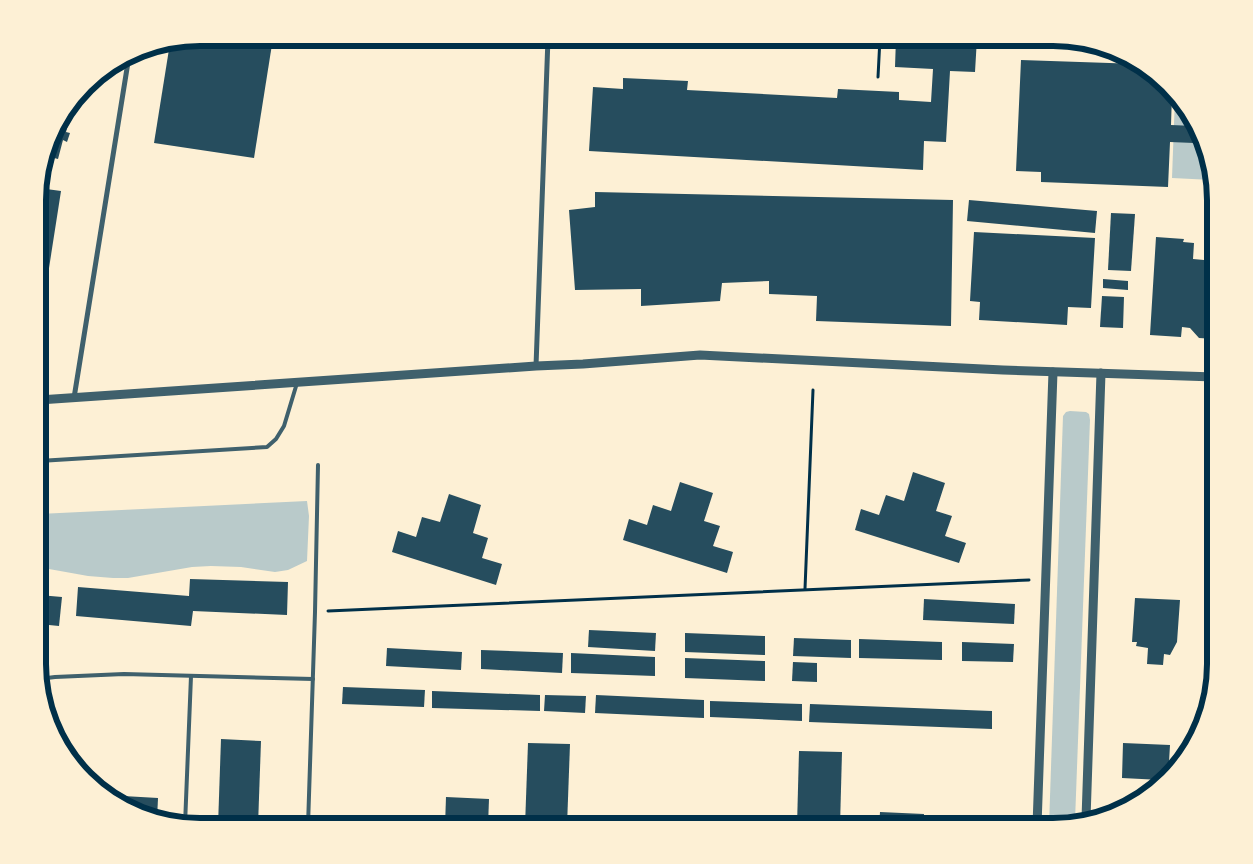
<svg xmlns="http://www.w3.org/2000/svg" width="1253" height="864" font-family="'IBM Plex Serif',serif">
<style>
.green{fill:#b9caca}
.building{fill:#264d5e}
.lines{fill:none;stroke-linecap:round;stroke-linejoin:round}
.path{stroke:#003049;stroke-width:3}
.service{stroke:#3f606c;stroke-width:4}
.minor{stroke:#3f606c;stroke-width:5}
.tertiary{stroke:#3f606c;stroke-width:9}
.rim{fill:none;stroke:#003049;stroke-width:6}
</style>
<rect width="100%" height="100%" fill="#fdf0d5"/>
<!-- green -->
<g class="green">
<path d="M1175 97 1194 119 1212 180 1172 178Z"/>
<path d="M1070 411 1086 412 1089 414 1090 420 1075 821 1049 826 1063 416 1066 412Z"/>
<path d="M307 501 309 516 307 561 288 570 275 572 241 567 211 566 192 567 128 578H113L88 576 49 569 39 572V514Z"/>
</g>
<!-- building -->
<g class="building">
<path d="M201 37 273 38 254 158 154 143 170 43Z"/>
<path d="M896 38H977L975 72 950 71 946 142 924 141 923 170 589 151 593 87 623 89V78L688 81 687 90 837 98 838 89 899 92V100L931 102 933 69 895 67Z"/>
<path d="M1028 38H1063L1095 44V50L1028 48Z"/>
<path d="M1021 60 1139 64 1151 71 1172 94 1171 125 1195 126 1194 143 1170 142 1168 187 1041 182V172L1016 171Z"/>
<path d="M74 103 66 132 70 133 67 142 63 140 58 159 46 156 54 128Z"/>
<path d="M39 188 61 191 40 326H39Z"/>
<path d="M595 192 953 200 951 326 816 321 817 296 769 294V281L722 283 720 301 641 306V289L575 290 569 210 595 207Z"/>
<path d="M969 200 1097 211 1095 233 967 221Z"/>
<path d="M1111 213 1135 214 1131 271 1108 270Z"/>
<path d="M974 232 1095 238 1091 308 1068 307 1067 325 979 320 980 302 970 301Z"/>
<path d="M1156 237 1184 239 1183 242 1194 243 1193 259 1215 261V339L1199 338 1190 328 1182 327 1181 337 1150 335Z"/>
<path d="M1103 279 1128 281V290L1103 288Z"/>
<path d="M1102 296 1124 297 1123 328 1100 327Z"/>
<path d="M913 472 945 483 936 511 952 516 945 536 966 543 959 563 855 530 861 509 879 515 886 495 904 501Z"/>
<path d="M680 482 713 493 704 521 720 526 713 546 733 552 727 573 623 540 629 519 647 525 653 505 671 511Z"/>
<path d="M449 494 481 505 473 533 488 538 482 558 502 564 496 585 392 552 398 531 416 537 422 517 440 522Z"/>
<path d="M190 579 288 582 287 615 193 611 191 626 76 616 78 587 189 596Z"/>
<path d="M39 595 62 597 59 626 39 624Z"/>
<path d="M1135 598 1180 600 1177 642 1170 655 1164 654 1163 665 1147 664 1148 648 1136 646 1137 642H1132Z"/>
<path d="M924 599 1015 604 1014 624 923 620Z"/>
<path d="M589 630 656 633 655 651 588 647Z"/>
<path d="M685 633 765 636V655L685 652Z"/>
<path d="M794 638 851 640V658L793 656Z"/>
<path d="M859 639 942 642V660L859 658Z"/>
<path d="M962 642 1014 644 1013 662 962 661Z"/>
<path d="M387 648 462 652 461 670 386 666Z"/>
<path d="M481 650 563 653 562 673 481 669Z"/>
<path d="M571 653 655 657V676L571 673Z"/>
<path d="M685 658 765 661V681L685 678Z"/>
<path d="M793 662 817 663V682L792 681Z"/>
<path d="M343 687 425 690 424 707 342 704Z"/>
<path d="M432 691 540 695V711L432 708Z"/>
<path d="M545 695 586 696 585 713 544 711Z"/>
<path d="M596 695 704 700V718L595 713Z"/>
<path d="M710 701 802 704V721L710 717Z"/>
<path d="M810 704 992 711V729L809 722Z"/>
<path d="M221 739 261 741 258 826H218Z"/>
<path d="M528 743 570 744 567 826H525Z"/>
<path d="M1123 743 1170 745 1169 762H1173L1172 770 1161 780 1122 778Z"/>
<path d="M799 751 842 752 840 826H797Z"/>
<path d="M106 795 158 798 157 820 148 818Z"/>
<path d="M446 797 489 799 488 826H445Z"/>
<path d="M880 812 924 814 923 826H879Z"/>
</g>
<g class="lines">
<!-- path -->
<g class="path">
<path d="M878 77 880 38"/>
<path d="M1195 135H1199"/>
<path d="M805 589 813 390"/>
<path d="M328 611 1029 580"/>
</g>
<!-- service -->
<g class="service">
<path d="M39 461 267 447 276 439 284 426 297 383"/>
<path d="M39 679 55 677 124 674 313 679"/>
<path d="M185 825 191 676"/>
<path d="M308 826 315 612 318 465"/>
</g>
<!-- minor -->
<g class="minor">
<path d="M536 366 548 38"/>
<path d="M74 398 129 56"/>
</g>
<!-- tertiary -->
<g class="tertiary">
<path d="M39 400 536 366 583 364 700 355 1003 370 1215 377"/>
<path d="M1086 819 1101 373"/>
<path d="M1037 826 1053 372"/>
</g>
</g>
<!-- crop -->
<path d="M0 0H1253V864H0ZM200 46H1053A154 154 0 0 1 1207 200V664A154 154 0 0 1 1053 818H200A154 154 0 0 1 46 664V200A154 154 0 0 1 200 46Z" fill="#fdf0d5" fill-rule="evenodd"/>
<path class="rim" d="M200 46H1053A154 154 0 0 1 1207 200V664A154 154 0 0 1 1053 818H200A154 154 0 0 1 46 664V200A154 154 0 0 1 200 46Z"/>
</svg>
